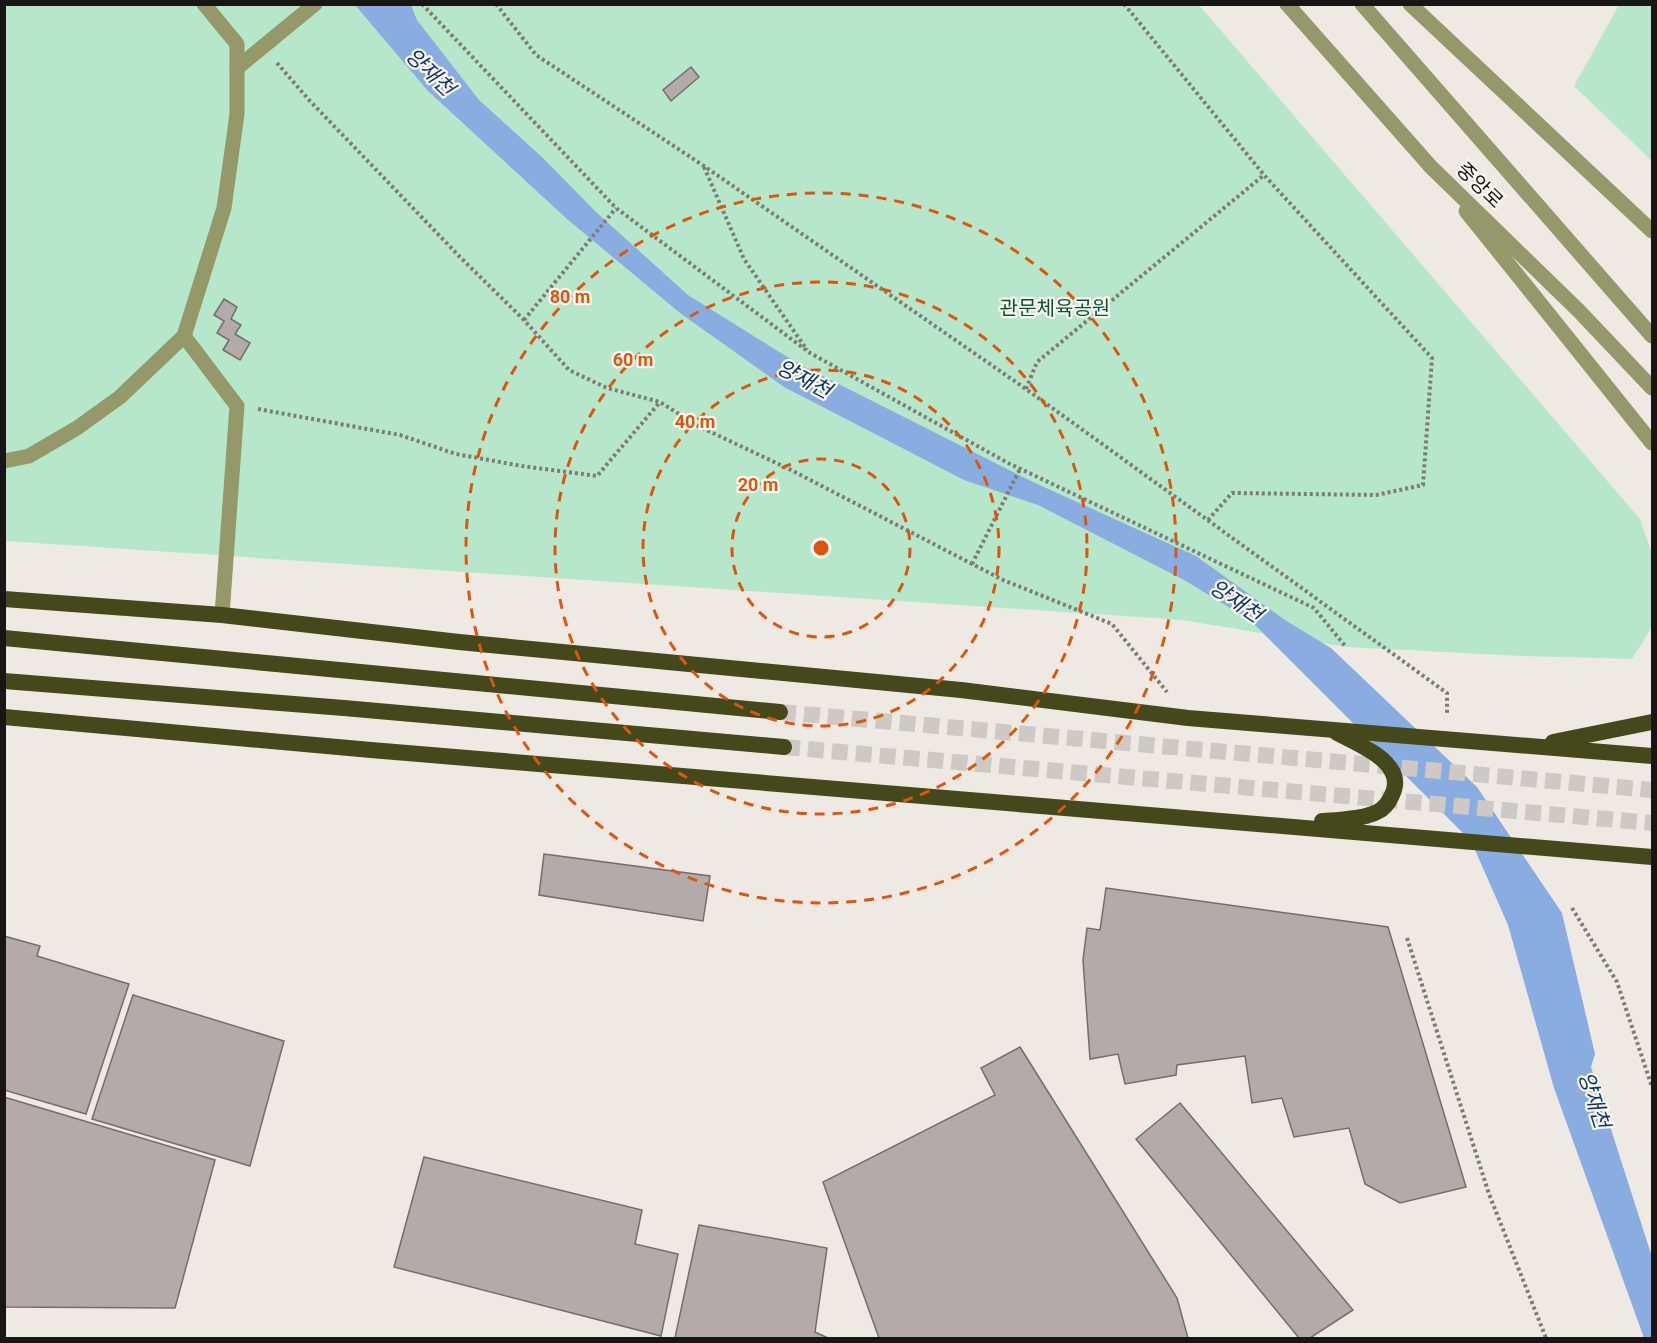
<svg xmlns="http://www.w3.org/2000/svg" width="1657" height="1343" font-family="Roboto,'Noto Sans KR',sans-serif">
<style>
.green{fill:#b7e7ca}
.water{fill:#8aade1}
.building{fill:#b3aba9;stroke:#756d6c;stroke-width:1.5}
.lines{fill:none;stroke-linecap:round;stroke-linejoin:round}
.trunk-tunnel{stroke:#cec9c4;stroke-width:16;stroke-dasharray:16 8;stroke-linecap:butt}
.path{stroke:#7f7c78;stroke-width:4;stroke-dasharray:3 3;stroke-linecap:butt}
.pedestrian{stroke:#95996a;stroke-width:15}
.tertiary{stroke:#95996a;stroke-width:15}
.trunk{stroke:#44481a;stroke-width:16}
.ring{fill:none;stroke:#de560c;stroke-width:3;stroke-dasharray:10 8}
.labels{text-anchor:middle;stroke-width:4.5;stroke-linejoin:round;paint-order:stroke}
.street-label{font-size:20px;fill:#171614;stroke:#fbf6f0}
.park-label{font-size:20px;fill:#045836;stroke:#fbf6f0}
.water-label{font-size:21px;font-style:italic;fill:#0a3572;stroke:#fbf6f0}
.centre{fill:#de560c;stroke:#fbf6f0;stroke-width:3}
.ring-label{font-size:18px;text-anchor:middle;font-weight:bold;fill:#de560c;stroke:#fbf6f0;stroke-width:4.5;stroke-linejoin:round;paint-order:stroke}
</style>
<rect width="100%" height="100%" fill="#eee9e3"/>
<!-- green -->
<g class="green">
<path d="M5 5H1199L1640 519 1652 554V627L1632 659 1522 656 1346 647 1182 620 5 541Z"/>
<path d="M1619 5H1652V161L1574 86Z"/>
</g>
<!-- water -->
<path class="water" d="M355 5H411L417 20 479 100 543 158 596 212 688 295 797 363 1033 482 1196 556 1285 620 1331 648 1477 787 1562 913 1595 1054 1591 1067 1652 1257V1338H1644L1554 1088 1508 925 1471 841 1250 620 1184 580 1038 505 964 480 784 387 680 313 567 219 428 91Z"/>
<!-- building -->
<g class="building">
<path d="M691 67 699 77 671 101 663 90Z"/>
<path d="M224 299 237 307 231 319 241 325 235 334 250 343 240 360 223 350 229 340 217 333 224 321 214 315Z"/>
<path d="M544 854 710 876 703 921 539 895Z"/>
<path d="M1106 888 1388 927 1466 1187 1400 1203 1365 1184 1349 1128 1294 1137 1282 1098 1252 1103 1245 1056 1177 1065 1176 1075 1125 1084 1118 1054 1090 1059 1083 960 1087 928 1100 930Z"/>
<path d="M4 936 40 946 37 956 129 984 86 1114 4 1090Z"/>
<path d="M133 995 284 1041 250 1166 92 1119Z"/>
<path d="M1020 1047 1177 1298 1188 1338H879L823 1182 995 1095 981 1068Z"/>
<path d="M4 1097 215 1160 175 1308 4 1307Z"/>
<path d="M1180 1103 1353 1310 1310 1338H1299L1136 1139Z"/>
<path d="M424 1157 642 1210 635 1244 678 1254 661 1336 394 1267Z"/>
<path d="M699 1225 827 1248 815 1332 828 1338H675Z"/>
</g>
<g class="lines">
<!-- trunk-tunnel -->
<g class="trunk-tunnel">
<path d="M780 712 1652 790"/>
<path d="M784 747 1652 823"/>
</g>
<!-- path -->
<g class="path">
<path d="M422 4 616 208 810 353 1008 463 1314 608 1346 647"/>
<path d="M496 4 536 55 704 166 1026 389 1447 693V715"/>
<path d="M1124 4 1264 175 1432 358 1423 485 1376 495 1232 493 1208 520"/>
<path d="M277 63 309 100 460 257 524 320 569 370 607 388 660 402 696 425 789 469 1003 580 1112 624 1167 692"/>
<path d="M704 167 744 259 807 350"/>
<path d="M524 320 616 208"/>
<path d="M1026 389 1037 362 1264 175"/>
<path d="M258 409 400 435 456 454 522 466 597 476 660 402"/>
<path d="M972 564 1020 469"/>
<path d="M1572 908 1617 982 1652 1087"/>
<path d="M1407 938 1489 1194 1546 1338"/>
</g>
<!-- pedestrian -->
<g class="pedestrian">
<path d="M204 4 237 44V114L224 208 184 336 237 406 222 615"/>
<path d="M237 68 315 4"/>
<path d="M4 461 29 456 77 428 120 397 184 336"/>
</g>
<!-- tertiary -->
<g class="tertiary">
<path d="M1287 4 1431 167 1579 311 1652 388"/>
<path d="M1362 4 1652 336"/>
<path d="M1410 4 1652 231"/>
<path d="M1466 211 1652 443"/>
</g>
<!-- trunk -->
<g class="trunk">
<path d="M4 599 222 615 459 642 961 690 1188 718 1652 756"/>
<path d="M4 638 780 712"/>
<path d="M4 681 344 708 784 747"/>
<path d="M4 717 371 750 1652 857"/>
<path d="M1553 742 1652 722"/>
<path d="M1322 821C1337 820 1364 819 1377 812 1384 809 1389 802 1392 795 1408 763 1358 744 1337 733"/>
</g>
</g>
<!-- distance rings -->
<g class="ring">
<circle cx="821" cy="548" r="89"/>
<circle cx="821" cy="548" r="178"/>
<circle cx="821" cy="548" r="266"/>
<circle cx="821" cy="548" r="355"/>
</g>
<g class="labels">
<!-- street labels -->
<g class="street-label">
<text transform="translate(1480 185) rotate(44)" y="7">중앙로</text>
</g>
<!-- park labels -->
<g class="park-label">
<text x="1055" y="315">관문체육공원</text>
</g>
<!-- water labels -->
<g class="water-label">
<text transform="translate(430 72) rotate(44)" y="7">양재천</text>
<text transform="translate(804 379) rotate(28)" y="7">양재천</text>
<text transform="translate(1236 601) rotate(34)" y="7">양재천</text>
<text transform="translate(1594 1100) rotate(72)" y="7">양재천</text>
</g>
</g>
<circle cx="821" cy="548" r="9" class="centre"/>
<g class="ring-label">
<text x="570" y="303">80 m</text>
<text x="633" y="366">60 m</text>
<text x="695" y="428">40 m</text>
<text x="758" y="491">20 m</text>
</g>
<!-- border -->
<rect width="1657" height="1343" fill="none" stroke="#171614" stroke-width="12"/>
</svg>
